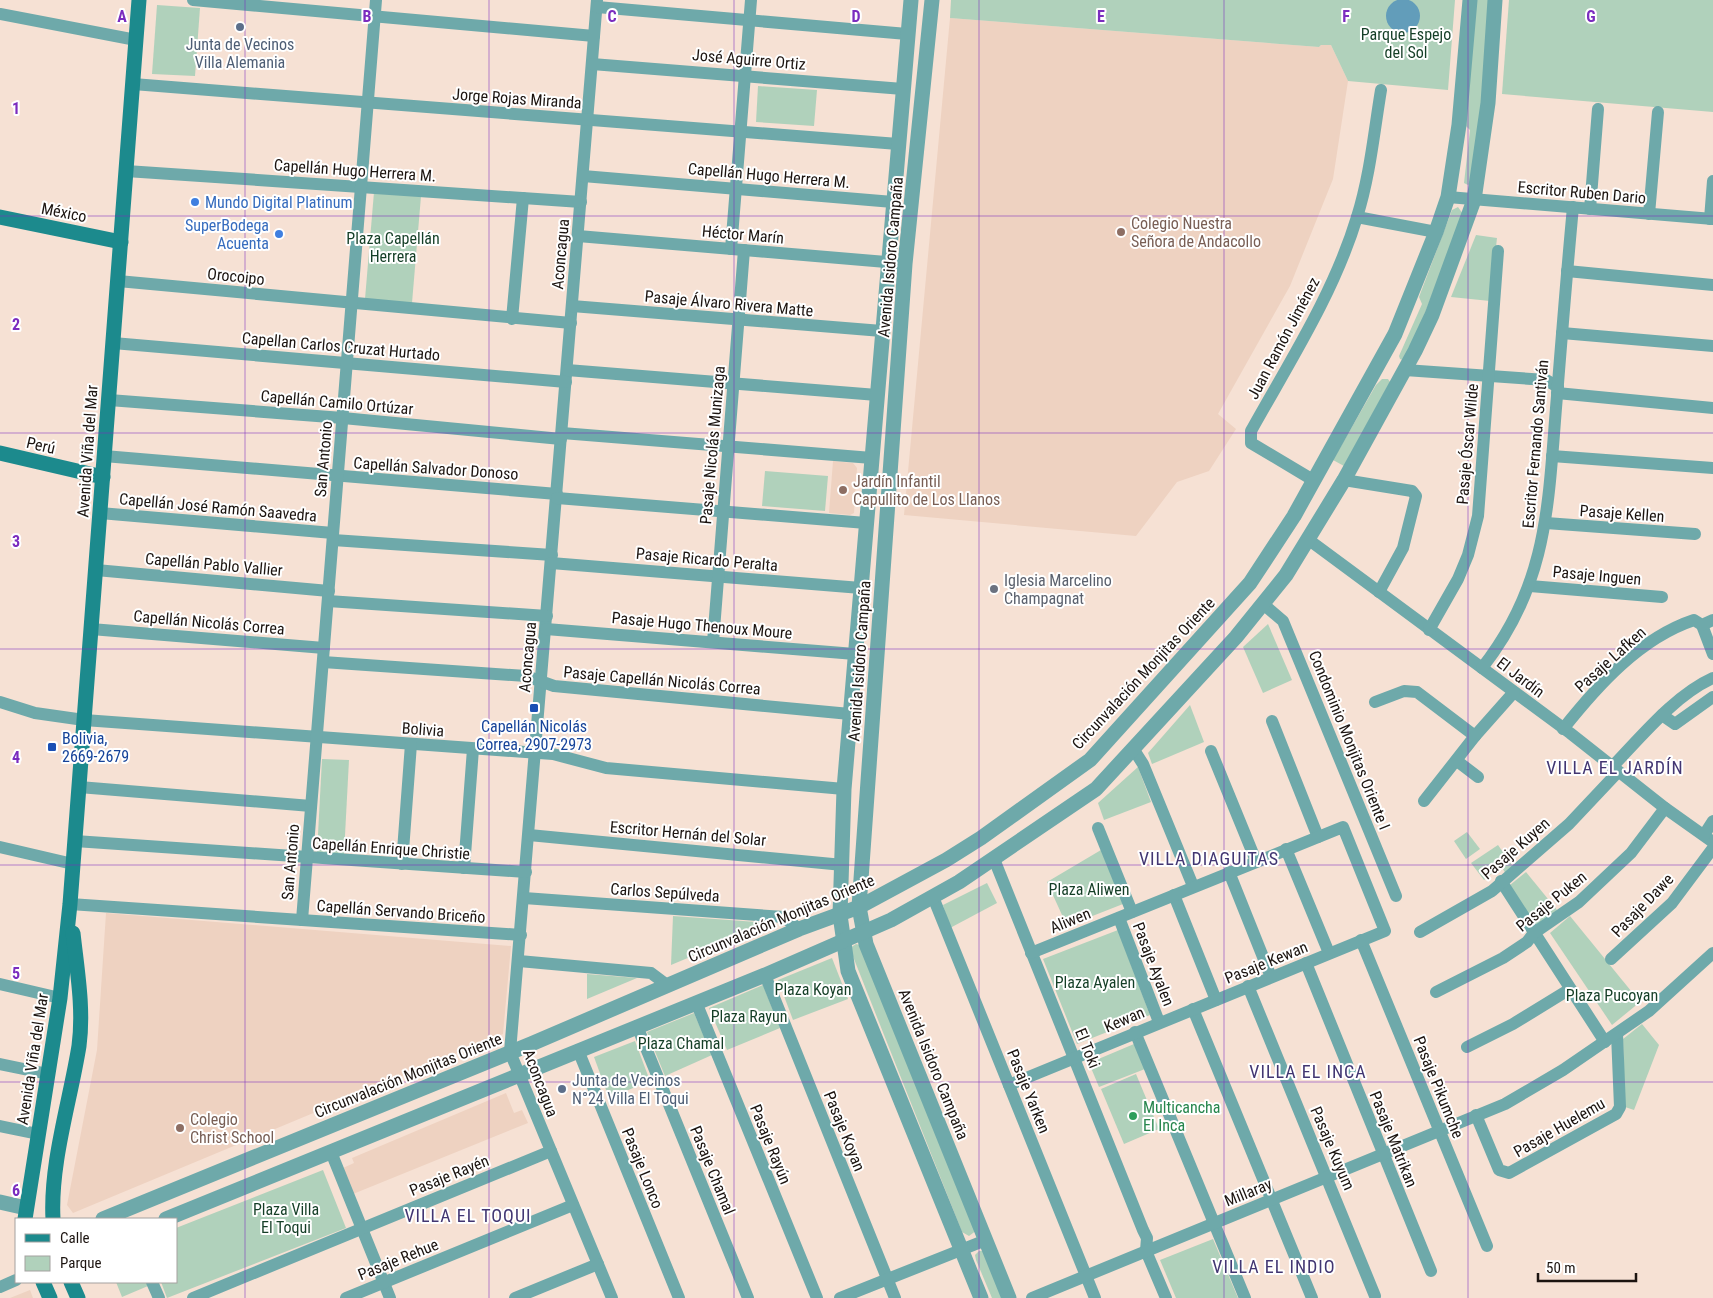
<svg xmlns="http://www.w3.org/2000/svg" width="1713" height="1298" font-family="'Roboto Condensed',sans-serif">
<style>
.built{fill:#eed2c1}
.green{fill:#b0d1bb}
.water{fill:#629dba}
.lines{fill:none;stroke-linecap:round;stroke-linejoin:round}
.minor{stroke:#6ea9aa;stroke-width:12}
.tertiary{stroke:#6ea9aa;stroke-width:15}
.secondary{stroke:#1c8a8d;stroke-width:15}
.grid{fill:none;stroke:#7b2cbf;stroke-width:1;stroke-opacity:0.55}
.service-dot{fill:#5c6f8a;stroke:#fff;stroke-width:2}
.shop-dot{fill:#3f7fe0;stroke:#fff;stroke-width:2}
.education-dot{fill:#8d6e63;stroke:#fff;stroke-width:2}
.worship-dot{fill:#6b7280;stroke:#fff;stroke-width:2}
.transit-dot{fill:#1a4fb4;stroke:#fff;stroke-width:2}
.leisure-dot{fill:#2e9e5b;stroke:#fff;stroke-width:2}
.labels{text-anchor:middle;stroke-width:4;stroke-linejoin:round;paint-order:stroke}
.park-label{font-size:16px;fill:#143e26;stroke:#fff}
.service-label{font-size:16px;fill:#4e5e75;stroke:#fff}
.street-label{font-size:16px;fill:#1c1410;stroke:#fff}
.shop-label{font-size:16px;fill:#366cbe;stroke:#fff;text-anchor:start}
.education-label{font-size:16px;fill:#785e54;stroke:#fff;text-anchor:start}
.worship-label{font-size:16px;fill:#5b616d;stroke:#fff;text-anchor:start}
.transit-label{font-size:16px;fill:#164399;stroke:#fff}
.leisure-label{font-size:16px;fill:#27864d;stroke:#fff;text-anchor:start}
.neighbourhood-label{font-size:18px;letter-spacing:1px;fill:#423672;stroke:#fff}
.grid-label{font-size:16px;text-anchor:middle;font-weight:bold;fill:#7b2cbf;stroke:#fff;stroke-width:4;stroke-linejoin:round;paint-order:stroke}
</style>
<rect width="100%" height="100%" fill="#f6e1d4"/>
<!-- built -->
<g class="built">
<path d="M950 18 1319 47 1321 45H1331L1348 81 1333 179 1290 286 1218 414 1236 429 1209 471 1177 482 1136 536 904 515Z"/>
<path d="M833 461 853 463 857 468 854 513 850 515 829 513Z"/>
<path d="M106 913 511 946 503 1034 73 1213 67 1205 97 1050Z"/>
<path d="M506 1093 514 1113 522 1110 528 1123 353 1194 343 1168 354 1163 352 1158Z"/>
<path d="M30 1290 33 1298H10Z"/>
</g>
<!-- green -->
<g class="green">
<path d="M951 0H1455L1448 90 1348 81 1331 45H1321L1319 47 950 18Z"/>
<path d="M1476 0H1489L1481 106 1471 183 1468 185 1464 183 1470 130 1465 125Z"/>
<path d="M1509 0H1713V112L1502 94Z"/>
<path d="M157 5 200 8 195 76 152 74Z"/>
<path d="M758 86 817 90 814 126 756 122Z"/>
<path d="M374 192 421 196 412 303 365 299Z"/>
<path d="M1458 207 1463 214 1415 339 1403 360 1400 359 1399 356 1422 304 1419 297 1452 210Z"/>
<path d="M1476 235 1497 238 1490 301 1451 297Z"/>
<path d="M1382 379H1388L1390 382 1344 466 1333 460 1376 385Z"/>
<path d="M765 471 828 476 825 511 762 506Z"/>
<path d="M1268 624 1292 680 1263 693 1243 647Z"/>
<path d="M1190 705 1204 742 1152 764 1148 753Z"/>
<path d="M322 759 349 760 344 854 317 853Z"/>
<path d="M1138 767 1151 802 1104 820 1098 803Z"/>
<path d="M1467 832 1480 849 1466 859 1454 841Z"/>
<path d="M1498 845 1514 868 1506 874 1501 866 1484 880 1471 863Z"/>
<path d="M1101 850 1123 904 1067 926 1047 882Z"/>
<path d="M1526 872 1557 910 1536 927 1510 885Z"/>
<path d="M987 883 997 903 950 928 943 905Z"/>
<path d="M673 916 771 923 671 965Z"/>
<path d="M1570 916 1640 1002 1612 1025 1550 933Z"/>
<path d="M1118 930 1150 1015 1077 1044 1043 959Z"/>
<path d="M856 944 860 945 977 1230 969 1236 962 1232 852 954 850 948Z"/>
<path d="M832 958 848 999 793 1020 778 980Z"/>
<path d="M587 974 637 978 587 999Z"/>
<path d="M763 985 780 1028 727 1050 709 1008Z"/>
<path d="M694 1013 712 1055 665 1076 647 1032Z"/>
<path d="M1642 1024 1659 1045 1634 1110 1625 1107 1623 1039Z"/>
<path d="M635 1041 650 1081 609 1098 594 1057Z"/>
<path d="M1134 1044 1145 1069 1099 1087 1089 1063Z"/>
<path d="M1136 1074 1159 1129 1124 1144 1101 1089Z"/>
<path d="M323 1170 346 1228 167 1298 161 1282H176V1228Z"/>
<path d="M1213 1239 1238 1298H1176L1160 1260Z"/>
<path d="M979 1251H985L1005 1298H992L976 1260 975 1255Z"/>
<path d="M116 1282H146L148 1286 122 1297Z"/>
</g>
<!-- water -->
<circle class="water" cx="1403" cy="16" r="17"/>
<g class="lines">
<!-- minor -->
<g class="minor">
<path d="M193 0 594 36"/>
<path d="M597 0 510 1052 612 1298"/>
<path d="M597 7 907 34"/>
<path d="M0 14 136 40"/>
<path d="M592 64 903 89"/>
<path d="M133 84 898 144"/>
<path d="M126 171 581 202"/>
<path d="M583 176 893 202"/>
<path d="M1448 197 1713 219"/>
<path d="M1590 209 1598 109"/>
<path d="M1649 214 1658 112"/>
<path d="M1357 217 1436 232"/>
<path d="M1710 219 1713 181"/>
<path d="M578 236 898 263"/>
<path d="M731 249 751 0"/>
<path d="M1567 271 1713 285"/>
<path d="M118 281 571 323"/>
<path d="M572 306 882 331"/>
<path d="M512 319 523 198"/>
<path d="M1562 333 1713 346"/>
<path d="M113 343 566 382"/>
<path d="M567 370 877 395"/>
<path d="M1405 370 1546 380 1558 387"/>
<path d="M1557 393 1713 408"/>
<path d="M109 400 343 418 561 439"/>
<path d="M562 433 872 458"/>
<path d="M104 456 557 494"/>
<path d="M1552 456 1713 468"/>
<path d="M1313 480 1251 443V431C1290 361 1334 293 1357 217 1370 176 1374 132 1381 90"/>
<path d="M1344 480 1412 491 1416 496 1403 548 1379 592"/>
<path d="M557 498 866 523"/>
<path d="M100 513 333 533"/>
<path d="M1546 523 1695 534"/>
<path d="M333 540 552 555"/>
<path d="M1309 540 1570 733 1665 808 1713 842"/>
<path d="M551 563 861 588"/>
<path d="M96 570 329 591"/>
<path d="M1530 586 1662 597"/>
<path d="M328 601 547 616"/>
<path d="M1263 604 1283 621 1396 896"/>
<path d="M1702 625 1713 654"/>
<path d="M91 629 324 648"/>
<path d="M546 629 855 654"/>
<path d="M1429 630 1458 579 1468 555 1478 516 1498 251"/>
<path d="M713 642 744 250"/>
<path d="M323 662 526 676 554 686 850 714"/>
<path d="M1482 668C1550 582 1548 500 1557 396 1562 333 1567 270 1573 207"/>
<path d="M0 702 35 713 84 720 553 754 606 768 844 789"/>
<path d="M1375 702 1404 691 1417 692 1475 736"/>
<path d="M1662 715 1675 724 1713 697"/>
<path d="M1272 721 1318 837"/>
<path d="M1563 729C1598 685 1640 638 1694 620L1702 625 1713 620"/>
<path d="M1134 750 1143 764 1193 886"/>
<path d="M1211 751 1256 861"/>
<path d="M1457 761 1478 777"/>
<path d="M1612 767C1641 737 1675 695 1713 678"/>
<path d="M79 787 311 806"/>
<path d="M1424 801 1475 736 1514 692"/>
<path d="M1098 828 1132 912"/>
<path d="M529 835 843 865"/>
<path d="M1704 835 1713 821"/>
<path d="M75 841 526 872"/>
<path d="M0 847 73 864"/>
<path d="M1286 849 1329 953"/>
<path d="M994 859 1143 1230 1147 1238 1146 1251 1166 1298"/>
<path d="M402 864 411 744"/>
<path d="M464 868 473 749"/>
<path d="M1229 872 1271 977"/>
<path d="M1501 881 1605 1042"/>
<path d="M1174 895 1216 1000"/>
<path d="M933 897 1095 1298"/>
<path d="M524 898 784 917 799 929"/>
<path d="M70 904 521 935"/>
<path d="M1119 918 1159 1022"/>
<path d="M302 920 376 0"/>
<path d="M1420 932 1492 891 1569 824 1618 772"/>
<path d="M1361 940 1487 1246"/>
<path d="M1611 959 1672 903 1713 848"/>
<path d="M519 961 651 973 667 985"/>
<path d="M1306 963 1431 1271"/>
<path d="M765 975 895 1298"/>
<path d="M0 984 60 998"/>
<path d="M1248 986 1375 1296"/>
<path d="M1436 992 1503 958 1527 942 1534 933 1579 902 1631 853 1665 808"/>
<path d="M696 1002 817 1298"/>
<path d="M1193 1009 1312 1298"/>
<path d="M637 1026 748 1298"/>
<path d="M1135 1032 1245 1298"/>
<path d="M1467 1047 1513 1024 1570 989"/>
<path d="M578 1050 679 1298"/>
<path d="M0 1064 48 1074"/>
<path d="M1009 1085 1385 931 1343 827 1031 953"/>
<path d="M1476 1115 1499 1170 1509 1173 1616 1114 1620 1107 1617 1034"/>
<path d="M0 1126 38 1134"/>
<path d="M331 1152 390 1298"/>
<path d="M152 1282 159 1298"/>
<path d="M0 1287 16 1280"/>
<path d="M193 1298 551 1151"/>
<path d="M346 1298 573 1205"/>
<path d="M515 1298 598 1264"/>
<path d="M840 1298 986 1240"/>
<path d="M1032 1298 1505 1104 1563 1070 1649 1011 1713 953"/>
</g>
<!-- tertiary -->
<g class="tertiary">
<path d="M911 0 844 789 840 915 848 971 981 1298"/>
<path d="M932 0 905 264 859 907 866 944 1009 1298"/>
<path d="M0 1202 26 1208"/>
<path d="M103 1219 531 1044 799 929 859 907 946 860 981 838 1090 760 1250 583 1294 516 1395 334 1436 232 1448 197 1459 125 1470 0"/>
<path d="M166 1219 765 975 891 920 959 882 1096 789 1236 637 1286 575 1344 480 1415 351 1432 315 1474 200 1488 103 1495 0"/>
</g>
<!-- secondary -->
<g class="secondary">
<path d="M0 217 121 242"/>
<path d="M0 453 103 477"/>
<path d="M25 1219 60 998 70 904 139 0"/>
<path d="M53 1219C50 1163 70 1102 79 1046 84 1009 77 970 73 933"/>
<path d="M43 1282 50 1298"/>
<path d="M71 1282 78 1298"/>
</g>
</g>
<!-- grid -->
<path class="grid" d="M245 0V1298M489 0V1298M734 0V1298M979 0V1298M1224 0V1298M1468 0V1298M0 216H1713M0 433H1713M0 649H1713M0 865H1713M0 1082H1713"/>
<!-- markers -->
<g class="service-dot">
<circle cx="240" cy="27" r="5"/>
<circle cx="562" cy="1089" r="5"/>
</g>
<g class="shop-dot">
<circle cx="195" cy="202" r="5"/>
<circle cx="279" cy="234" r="5"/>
</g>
<g class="education-dot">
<circle cx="1121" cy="232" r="5"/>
<circle cx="843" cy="490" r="5"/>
<circle cx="180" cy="1128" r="5"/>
</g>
<circle class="worship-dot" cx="994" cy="589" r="5"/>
<g class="transit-dot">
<rect x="529" y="703" width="10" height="10" rx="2.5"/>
<rect x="47" y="742" width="10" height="10" rx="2.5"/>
</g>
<circle class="leisure-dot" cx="1133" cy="1116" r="5"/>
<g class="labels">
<!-- park labels -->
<g class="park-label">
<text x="1406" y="40">Parque Espejo<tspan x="1406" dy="18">del Sol</tspan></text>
<text x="393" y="244">Plaza Capellán<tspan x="393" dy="18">Herrera</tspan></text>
<text x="1089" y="895">Plaza Aliwen</text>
<text x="1095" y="988">Plaza Ayalen</text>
<text x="813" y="995">Plaza Koyan</text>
<text x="1612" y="1001">Plaza Pucoyan</text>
<text x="749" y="1022">Plaza Rayun</text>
<text x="681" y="1049">Plaza Chamal</text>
<text x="286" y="1215">Plaza Villa<tspan x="286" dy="18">El Toqui</tspan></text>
</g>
<!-- service labels -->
<g class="service-label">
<text x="240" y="50">Junta de Vecinos<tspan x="240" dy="18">Villa Alemania</tspan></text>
<text x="572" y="1086" text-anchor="start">Junta de Vecinos<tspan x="572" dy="18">N°24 Villa El Toqui</tspan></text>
</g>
<!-- street labels -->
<g class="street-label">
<text transform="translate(749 59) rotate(5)" y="6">José Aguirre Ortiz</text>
<text transform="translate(517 98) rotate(4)" y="6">Jorge Rojas Miranda</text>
<text transform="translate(355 170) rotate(4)" y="6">Capellán Hugo Herrera M.</text>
<text transform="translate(769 175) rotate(5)" y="6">Capellán Hugo Herrera M.</text>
<text transform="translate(1582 192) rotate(5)" y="6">Escritor Ruben Dario</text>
<text transform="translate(64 212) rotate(11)" y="6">México</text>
<text transform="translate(743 234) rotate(5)" y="6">Héctor Marín</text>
<text transform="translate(560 254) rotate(-85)" y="6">Aconcagua</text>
<text transform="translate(890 257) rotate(-85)" y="6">Avenida Isidoro Campaña</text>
<text transform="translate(236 276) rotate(6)" y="6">Orocoipo</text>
<text transform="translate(729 303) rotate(5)" y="6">Pasaje Álvaro Rivera Matte</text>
<text transform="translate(1283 338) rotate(-62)" y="6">Juan Ramón Jiménez</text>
<text transform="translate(341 346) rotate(5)" y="6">Capellan Carlos Cruzat Hurtado</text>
<text transform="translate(337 402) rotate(5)" y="6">Capellán Camilo Ortúzar</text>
<text transform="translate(1467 444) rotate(-85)" y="6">Pasaje Óscar Wilde</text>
<text transform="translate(1535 444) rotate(-85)" y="6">Escritor Fernando Santiván</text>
<text transform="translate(41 445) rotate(13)" y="6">Perú</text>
<text transform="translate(712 445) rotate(-85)" y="6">Pasaje Nicolás Munizaga</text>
<text transform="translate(87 451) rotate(-86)" y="6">Avenida Viña del Mar</text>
<text transform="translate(323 459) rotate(-85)" y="6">San Antonio</text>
<text transform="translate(436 468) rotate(4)" y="6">Capellán Salvador Donoso</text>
<text transform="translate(218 507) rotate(5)" y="6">Capellán José Ramón Saavedra</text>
<text transform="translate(1622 513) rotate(4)" y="6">Pasaje Kellen</text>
<text transform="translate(707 559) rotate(5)" y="6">Pasaje Ricardo Peralta</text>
<text transform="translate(214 564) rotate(5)" y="6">Capellán Pablo Vallier</text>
<text transform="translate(1597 575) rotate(5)" y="6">Pasaje Inguen</text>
<text transform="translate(209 622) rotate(5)" y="6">Capellán Nicolás Correa</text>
<text transform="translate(702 625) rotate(5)" y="6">Pasaje Hugo Thenoux Moure</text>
<text transform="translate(527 657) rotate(-85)" y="6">Aconcagua</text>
<text transform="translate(1610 659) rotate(-42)" y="6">Pasaje Lafken</text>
<text transform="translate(859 661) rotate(-86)" y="6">Avenida Isidoro Campaña</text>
<text transform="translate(1143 673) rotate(-47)" y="6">Circunvalación Monjitas Oriente</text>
<text transform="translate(1521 677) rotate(37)" y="6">El Jardín</text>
<text transform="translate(662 680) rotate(5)" y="6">Pasaje Capellán Nicolás Correa</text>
<text transform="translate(423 729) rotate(4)" y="6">Bolivia</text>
<text transform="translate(1350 740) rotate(68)" y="6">Condominio Monjitas Oriente I</text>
<text transform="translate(688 833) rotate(5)" y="6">Escritor Hernán del Solar</text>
<text transform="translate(391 848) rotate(4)" y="6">Capellán Enrique Christie</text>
<text transform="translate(1515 848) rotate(-41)" y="6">Pasaje Kuyen</text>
<text transform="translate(290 862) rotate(-85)" y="6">San Antonio</text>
<text transform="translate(665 892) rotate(4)" y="6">Carlos Sepúlveda</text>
<text transform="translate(1551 901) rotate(-39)" y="6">Pasaje Puken</text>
<text transform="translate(1642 905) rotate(-46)" y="6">Pasaje Dawe</text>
<text transform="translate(401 911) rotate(4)" y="6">Capellán Servando Briceño</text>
<text transform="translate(781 918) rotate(-23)" y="6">Circunvalación Monjitas Oriente</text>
<text transform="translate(1070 920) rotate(-22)" y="6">Aliwen</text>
<text transform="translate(1266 962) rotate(-22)" y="6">Pasaje Kewan</text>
<text transform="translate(1154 964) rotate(69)" y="6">Pasaje Ayalen</text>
<text transform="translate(1124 1019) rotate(-23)" y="6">Kewan</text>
<text transform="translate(1088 1048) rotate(68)" y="6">El Toki</text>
<text transform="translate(32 1059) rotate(-81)" y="6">Avenida Viña del Mar</text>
<text transform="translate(934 1064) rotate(68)" y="6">Avenida Isidoro Campaña</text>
<text transform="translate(408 1075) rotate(-22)" y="6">Circunvalación Monjitas Oriente</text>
<text transform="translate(541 1083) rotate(69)" y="6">Aconcagua</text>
<text transform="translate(1439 1087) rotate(68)" y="6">Pasaje Pikumche</text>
<text transform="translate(1029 1091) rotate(68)" y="6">Pasaje Yarken</text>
<text transform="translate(1559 1127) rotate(-30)" y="6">Pasaje Huelemu</text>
<text transform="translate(845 1131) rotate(68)" y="6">Pasaje Koyan</text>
<text transform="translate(1394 1139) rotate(68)" y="6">Pasaje Matrikan</text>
<text transform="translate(771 1144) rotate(68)" y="6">Pasaje Rayún</text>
<text transform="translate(1333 1148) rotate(67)" y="6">Pasaje Kuyum</text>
<text transform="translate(643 1168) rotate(68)" y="6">Pasaje Lonco</text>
<text transform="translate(713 1170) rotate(68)" y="6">Pasaje Chamal</text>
<text transform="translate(449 1175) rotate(-22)" y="6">Pasaje Rayén</text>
<text transform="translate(1248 1192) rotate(-22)" y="6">Millaray</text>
<text transform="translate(398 1259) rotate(-22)" y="6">Pasaje Rehue</text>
</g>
<!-- shop labels -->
<g class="shop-label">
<text x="205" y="208">Mundo Digital Platinum</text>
<text x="269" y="231" text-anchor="end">SuperBodega<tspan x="269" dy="18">Acuenta</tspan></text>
</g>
<!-- education labels -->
<g class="education-label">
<text x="1131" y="229">Colegio Nuestra<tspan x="1131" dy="18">Señora de Andacollo</tspan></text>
<text x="853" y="487">Jardín Infantil<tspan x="853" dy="18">Capullito de Los Llanos</tspan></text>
<text x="190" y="1125">Colegio<tspan x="190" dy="18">Christ School</tspan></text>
</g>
<!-- worship labels -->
<g class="worship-label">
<text x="1004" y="586">Iglesia Marcelino<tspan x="1004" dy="18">Champagnat</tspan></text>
</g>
<!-- transit labels -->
<g class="transit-label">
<text x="534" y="732">Capellán Nicolás<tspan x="534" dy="18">Correa, 2907-2973</tspan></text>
<text x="62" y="744" text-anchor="start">Bolivia,<tspan x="62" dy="18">2669-2679</tspan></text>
</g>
<!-- leisure labels -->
<g class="leisure-label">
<text x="1143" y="1113">Multicancha<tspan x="1143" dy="18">El Inca</tspan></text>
</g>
<!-- neighbourhood labels -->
<g class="neighbourhood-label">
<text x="1615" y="774">VILLA EL JARDÍN</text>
<text x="1209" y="865">VILLA DIAGUITAS</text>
<text x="1308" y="1078">VILLA EL INCA</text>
<text x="468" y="1222">VILLA EL TOQUI</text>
<text x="1274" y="1273">VILLA EL INDIO</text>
</g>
</g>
<g class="grid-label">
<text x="122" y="22">A</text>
<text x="367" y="22">B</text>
<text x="612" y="22">C</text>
<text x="856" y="22">D</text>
<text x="1101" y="22">E</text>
<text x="1346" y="22">F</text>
<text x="1591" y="22">G</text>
<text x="16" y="114">1</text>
<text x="16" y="330">2</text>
<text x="16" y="547">3</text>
<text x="16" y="763">4</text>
<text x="16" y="979">5</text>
<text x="16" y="1196">6</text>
</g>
<!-- legend -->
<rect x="15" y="1218" width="162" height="65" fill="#ffffff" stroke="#a4a19f"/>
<rect x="25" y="1234" width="25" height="8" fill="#1c8a8d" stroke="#a4a19f"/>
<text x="60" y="1243" font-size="15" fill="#1c1410">Calle</text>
<rect x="25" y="1256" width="25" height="15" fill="#b0d1bb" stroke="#a4a19f"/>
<text x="60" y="1268" font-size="15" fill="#1c1410">Parque</text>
<!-- scale -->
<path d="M1538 1273v8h98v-8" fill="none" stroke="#1c1410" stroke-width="2.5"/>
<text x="1546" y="1273" font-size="15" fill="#1c1410" stroke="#ffffff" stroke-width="4" paint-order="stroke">50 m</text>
</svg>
